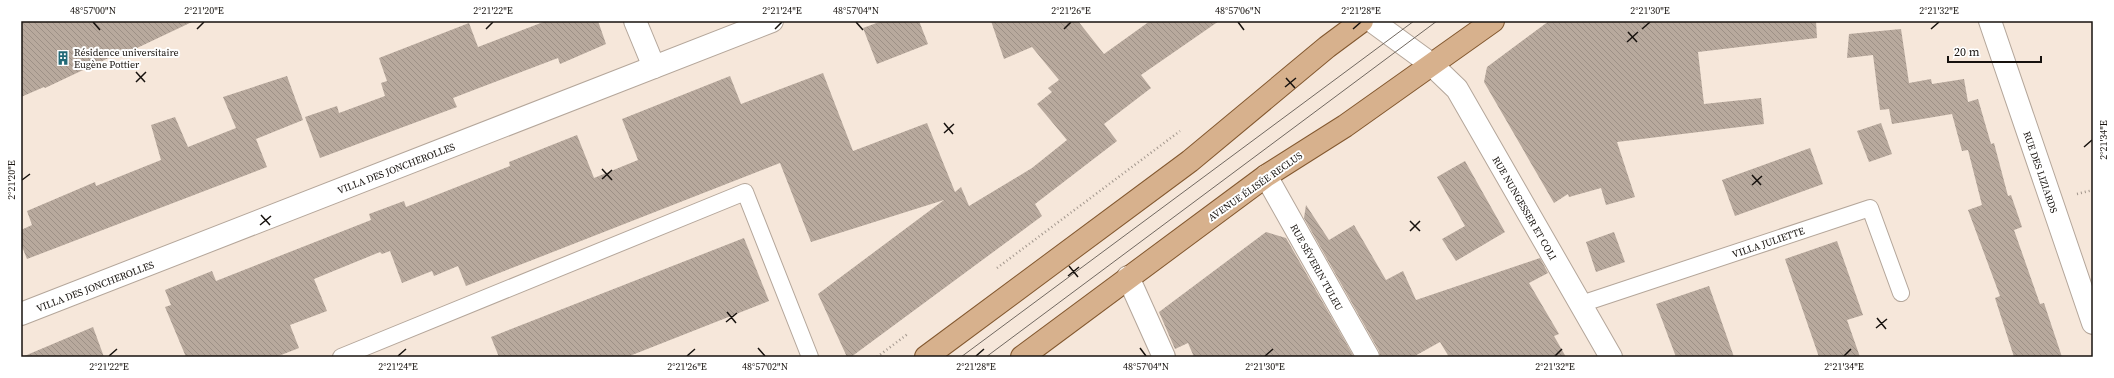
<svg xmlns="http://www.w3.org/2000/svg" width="2114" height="378" font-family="'Source Serif 4',serif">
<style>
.building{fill:url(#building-back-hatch)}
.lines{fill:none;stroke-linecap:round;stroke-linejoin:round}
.lane-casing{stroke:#b4a69a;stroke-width:18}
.street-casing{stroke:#b4a69a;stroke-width:24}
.primary-casing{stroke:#83582f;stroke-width:24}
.path{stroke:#a1968c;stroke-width:2.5;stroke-dasharray:1 3;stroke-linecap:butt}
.lane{stroke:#fff;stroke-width:16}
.street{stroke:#fff;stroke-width:22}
.primary{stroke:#d7b18d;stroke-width:22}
.tram{stroke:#716860;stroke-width:1}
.ticks{fill:none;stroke:#17120e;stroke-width:1.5}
.labels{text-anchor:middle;stroke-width:4;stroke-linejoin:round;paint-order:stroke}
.poi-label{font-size:10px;fill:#17120e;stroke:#fff;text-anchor:start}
.street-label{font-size:10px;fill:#17120e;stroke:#fff}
.neatline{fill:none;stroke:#17120e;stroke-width:1.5}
.ticks-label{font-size:10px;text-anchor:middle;fill:#17120e}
</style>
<defs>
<pattern id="building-back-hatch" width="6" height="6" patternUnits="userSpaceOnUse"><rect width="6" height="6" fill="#b8a99d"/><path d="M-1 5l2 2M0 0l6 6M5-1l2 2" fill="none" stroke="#9d9086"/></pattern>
</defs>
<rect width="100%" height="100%" fill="#f6e7da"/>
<!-- building -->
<g class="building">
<path d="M21 21H194L118 57 117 54 45 88 44 87 21 97Z"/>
<path d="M546 21H598L606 44 560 64 558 58 479 88 453 98 457 107 320 158 305 117 337 106 339 113 385 96 381 83 387 81 379 58 469 23 478 47Z"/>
<path d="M882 21H919L928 44 877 64 863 28Z"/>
<path d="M991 21H1078L1104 54 1150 21H1219L1141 75 1151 88 1104 124 1117 141 1035 204 1042 216 851 357H847L818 294 944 200 811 242 780 163 466 286 458 266 434 276 432 271 402 283 390 251 382 254 380 252 314 279 327 311 290 325 299 348 276 357H186L165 307 171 305 165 290 212 271 216 281 371 220 369 214 404 201 406 207 510 166 509 162 577 135 594 178 638 160 622 119 730 76 741 104 823 73 853 151 927 123 955 192 961 187 969 206 1032 168 1067 140 1037 104 1052 92 1048 88 1059 80 1032 47 1004 59Z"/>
<path d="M1549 21H1816L1817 38 1698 52 1704 104 1761 98 1764 124 1617 142 1635 197 1606 205 1601 188 1569 197 1568 194 1554 203 1484 82 1487 67Z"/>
<path d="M1901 29 1909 83 1931 79 1932 84 1964 79 1968 102 1978 99 1991 144 1994 143 2008 196 2011 195 2022 227 2014 230 2040 304 2044 303 2062 357H2014L1995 298 2000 296 1968 210 1982 205 1968 150 1962 151 1952 114 1892 124 1889 109 1880 110 1873 55 1847 58 1849 34Z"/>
<path d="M287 76 303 120 256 139 267 167 27 259 21 244V230L32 225 27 211 95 182 96 186 161 160 151 125 175 117 188 147 236 128 223 97Z"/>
<path d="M1881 123 1892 154 1869 162 1857 131Z"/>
<path d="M1810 148 1823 184 1735 216 1722 180Z"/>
<path d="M1465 161 1505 232 1456 261 1442 239 1465 226 1437 177Z"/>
<path d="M1306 205 1329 240 1354 225 1386 280 1403 271 1416 300 1540 258 1548 273 1529 283 1559 334 1554 336 1566 357H1449L1440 342 1413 357H1380L1379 351 1304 218Z"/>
<path d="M1266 232 1286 238 1354 357H1194L1188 343 1175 349 1159 312Z"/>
<path d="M1614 232 1625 262 1596 272 1586 242Z"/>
<path d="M744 238 769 301 627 357H499L491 337Z"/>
<path d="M1837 241 1863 315 1847 320 1860 357H1819L1785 259Z"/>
<path d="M1709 286 1734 357H1676L1656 304Z"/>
<path d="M93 327 104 357H22Z"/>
</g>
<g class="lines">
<defs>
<g id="lane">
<path d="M1581 304 1870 208 1901 293"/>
<path d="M341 357 745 192 810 357"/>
</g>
<g id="street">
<path d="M635 21 654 67"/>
<path d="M1372 21 1431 64 1457 89 1611 357"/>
<path d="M1990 21 2093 323"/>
<path d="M1266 176 1368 357"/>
<path d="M1128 277 1164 357"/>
<path d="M21 314 772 21"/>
</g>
<g id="primary">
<path d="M926 357 1190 161 1327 47 1362 21"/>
<path d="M1022 357 1266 176 1345 126 1493 21"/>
</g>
</defs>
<!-- lane casing -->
<use href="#lane" class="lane-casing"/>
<!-- street casing -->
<use href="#street" class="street-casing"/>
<!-- primary casing -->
<use href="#primary" class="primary-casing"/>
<!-- path -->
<g class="path">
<path d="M2077 194 2093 190"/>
<path d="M997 268 1180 131"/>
<path d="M877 357 909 333"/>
</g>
<!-- lane -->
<use href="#lane" class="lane"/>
<!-- street -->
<use href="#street" class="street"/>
<!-- primary -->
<use href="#primary" class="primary"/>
<!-- tram -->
<g class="tram">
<path d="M961 357 1414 21"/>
<path d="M986 357 1437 21"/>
</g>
</g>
<!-- ticks -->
<path class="ticks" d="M93 22 100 30M856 22 863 30M1238 22 1244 30M197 29 204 22M486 29 493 22M775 29 782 22M1064 29 1071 22M1353 29 1361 22M1642 29 1650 22M1931 29 1939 22M1628 32 1637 42M1627 42 1638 32M136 72 145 82M1286 78 1295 88M136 82 146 72M1285 87 1296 78M944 123 953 134M944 133 954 124M2084 147 2092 140M602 169 612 180M1752 175 1761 185M602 179 612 170M22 180 30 174M1752 185 1762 176M261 215 270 225M1410 221 1420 231M260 225 271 216M1410 231 1420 221M1069 266 1078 277M1068 276 1079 267M727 312 736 323M1877 318 1886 329M726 322 737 313M1876 328 1887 319M758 348 765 356M1140 348 1146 356M109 356 117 349M398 356 406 349M687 356 695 349M976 356 984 349M1265 356 1273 349M1555 356 1562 349M1844 356 1851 349"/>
<!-- icons -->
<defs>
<symbol id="building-bare" viewBox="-9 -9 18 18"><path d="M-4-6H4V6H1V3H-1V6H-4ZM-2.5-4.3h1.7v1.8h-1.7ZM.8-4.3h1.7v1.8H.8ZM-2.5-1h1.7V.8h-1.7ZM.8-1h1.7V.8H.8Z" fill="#216976" stroke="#fff" stroke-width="2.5" paint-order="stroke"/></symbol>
</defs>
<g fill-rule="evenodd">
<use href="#building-bare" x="53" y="48" width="20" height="20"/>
</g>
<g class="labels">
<!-- poi labels -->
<g class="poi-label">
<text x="74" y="56">Résidence universitaire<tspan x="74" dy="12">Eugène Pottier</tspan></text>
</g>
<!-- street labels -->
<g class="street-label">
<text transform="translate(396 168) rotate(-21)" y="4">VILLA DES JONCHEROLLES</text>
<text transform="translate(2041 172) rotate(71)" y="4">RUE DES LIZIARDS</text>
<text transform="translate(1255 186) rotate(-35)" y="4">AVENUE ÉLISÉE RECLUS</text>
<text transform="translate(1525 208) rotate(60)" y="4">RUE NUNGESSER ET COLI</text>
<text transform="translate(1768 242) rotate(-19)" y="4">VILLA JULIETTE</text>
<text transform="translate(1317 267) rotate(61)" y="4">RUE SÉVERIN TULEU</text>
<text transform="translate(95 286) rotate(-21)" y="4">VILLA DES JONCHEROLLES</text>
</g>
</g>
<!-- border -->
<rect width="2114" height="378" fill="none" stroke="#ffffff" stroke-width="44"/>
<!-- scale -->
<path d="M1948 56v6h93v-6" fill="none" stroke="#17120e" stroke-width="2"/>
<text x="1954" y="56" font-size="12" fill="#17120e" stroke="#ffffff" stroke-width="3" paint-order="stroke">20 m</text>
<rect x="22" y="22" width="2070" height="334" class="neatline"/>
<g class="ticks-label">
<text x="93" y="14">48°57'00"N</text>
<text x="204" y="14">2°21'20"E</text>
<text x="493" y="14">2°21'22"E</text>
<text x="782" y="14">2°21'24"E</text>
<text x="856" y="14">48°57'04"N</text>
<text x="1071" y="14">2°21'26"E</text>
<text x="1238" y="14">48°57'06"N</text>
<text x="1361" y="14">2°21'28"E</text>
<text x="1650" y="14">2°21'30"E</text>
<text x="1939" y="14">2°21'32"E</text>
<text transform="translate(2103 140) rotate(-90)" y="4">2°21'34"E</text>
<text transform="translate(11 180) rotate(-90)" y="4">2°21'20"E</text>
<text x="109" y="370">2°21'22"E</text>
<text x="398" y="370">2°21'24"E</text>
<text x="687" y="370">2°21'26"E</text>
<text x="765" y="370">48°57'02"N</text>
<text x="976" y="370">2°21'28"E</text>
<text x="1146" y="370">48°57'04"N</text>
<text x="1265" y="370">2°21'30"E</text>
<text x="1555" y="370">2°21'32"E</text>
<text x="1844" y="370">2°21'34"E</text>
</g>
</svg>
